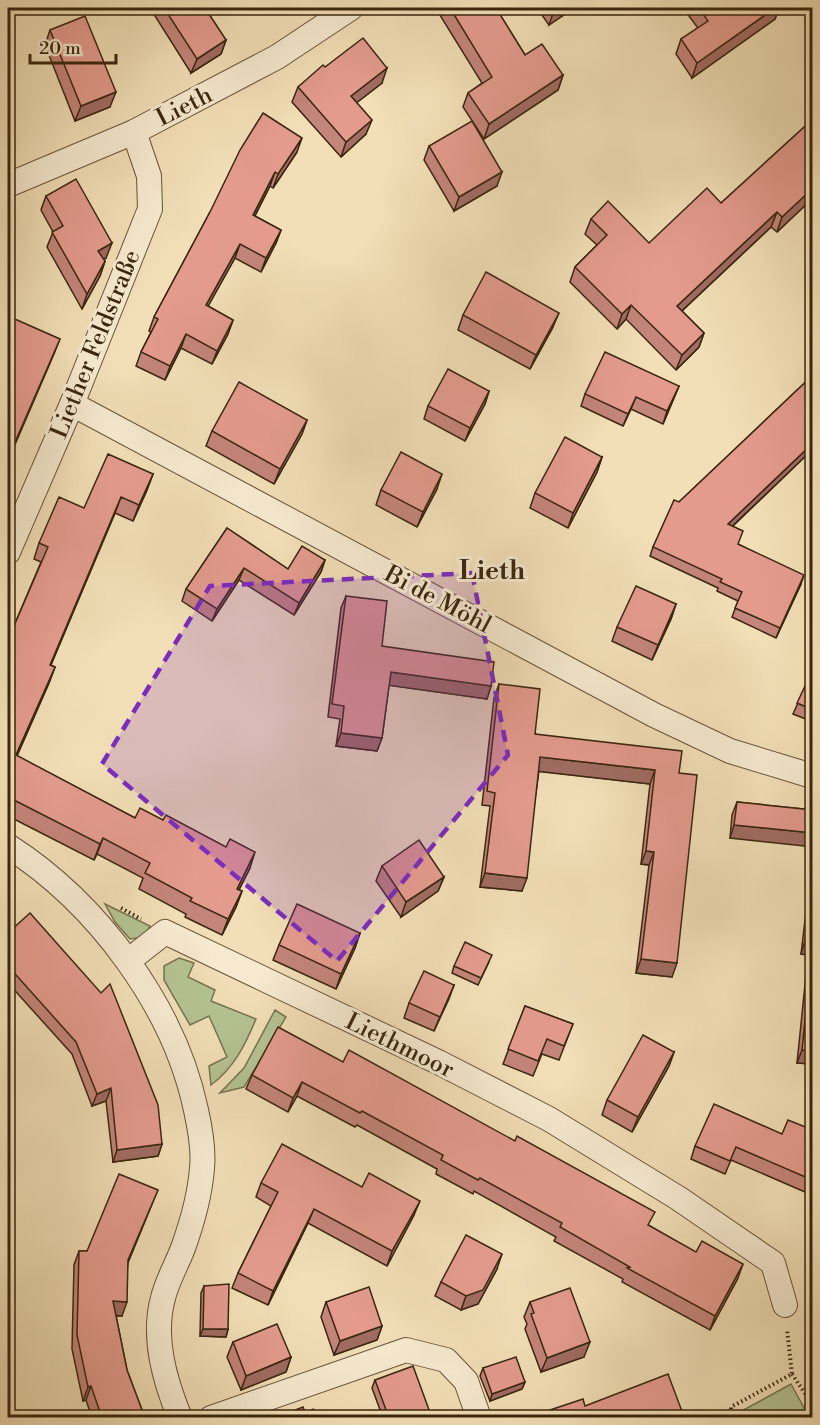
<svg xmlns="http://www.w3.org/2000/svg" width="820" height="1425" font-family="'Libre Bodoni',serif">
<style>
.green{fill:#b4c393;stroke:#777451;stroke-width:1.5}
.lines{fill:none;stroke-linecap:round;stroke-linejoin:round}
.street-casing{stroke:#685439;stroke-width:26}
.path{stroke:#3a260f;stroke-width:4;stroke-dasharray:1.5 3;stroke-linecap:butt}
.street{stroke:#f7ead0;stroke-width:24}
.wall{fill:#c4857a;stroke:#3a260f;stroke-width:1.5}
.shaded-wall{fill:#a06c63;stroke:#3a260f;stroke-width:1.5}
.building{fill:#e49b8e;stroke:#3a260f;stroke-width:1.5}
.marked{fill:#7b2cbf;fill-opacity:0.2;stroke:#7b2cbf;stroke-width:4.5;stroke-dasharray:12 8;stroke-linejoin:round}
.labels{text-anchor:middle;stroke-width:6;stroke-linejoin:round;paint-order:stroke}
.street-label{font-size:24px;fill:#3a260f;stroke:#f7ead0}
.neighbourhood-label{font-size:26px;font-weight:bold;fill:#3a260f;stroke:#f7ead0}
</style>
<rect width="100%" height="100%" fill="#f2dfb7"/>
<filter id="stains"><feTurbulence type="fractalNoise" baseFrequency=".00333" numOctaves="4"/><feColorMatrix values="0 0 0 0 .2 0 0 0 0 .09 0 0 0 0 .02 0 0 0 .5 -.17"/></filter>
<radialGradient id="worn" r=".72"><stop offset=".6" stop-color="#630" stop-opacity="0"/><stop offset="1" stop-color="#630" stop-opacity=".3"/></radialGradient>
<!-- green -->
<g class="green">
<path d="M105 904 150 926 144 937 130 939 115 922Z"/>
<path d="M179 958 194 963 188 977 215 990 211 1001 256 1019C245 1045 234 1068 211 1085L209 1066 227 1057 209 1016 190 1025 164 980V966Z"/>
<path d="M275 1010 286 1017 244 1087 220 1093 244 1068Z"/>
<path d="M791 1384 809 1417H738V1413Z"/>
</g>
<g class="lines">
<defs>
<g id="street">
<path d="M8 185 134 132 277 57 351 8"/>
<path d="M72 404 654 715 730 751 812 776"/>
<path d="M8 552 72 404 150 209 149 176 134 132"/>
<path d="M8 846C97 903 174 1006 196 1110 200 1128 204 1150 202 1168 200 1195 192 1223 183 1248 177 1264 167 1281 163 1298 152 1338 165 1381 180 1418"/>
<path d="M128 961 165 932 438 1062 549 1119 678 1198 773 1263 785 1305"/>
<path d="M211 1418 406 1350 446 1360 466 1381 479 1418"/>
</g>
</defs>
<!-- street casing -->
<use href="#street" class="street-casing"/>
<!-- path -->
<g class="path">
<path d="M121 908 141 919"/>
<path d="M792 1374 812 1404"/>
<path d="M312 1409 315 1418"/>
<path d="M731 1418V1407L792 1374 787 1329"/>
</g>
<!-- street -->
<use href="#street" class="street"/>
</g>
<!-- wall -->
<g class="wall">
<path d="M150 8H205L226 40 221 54 191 73Z"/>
<path d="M440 8H496L525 55 563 75 558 90 484 139 463 107 468 93 482 83 438 12Z"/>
<path d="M537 8H574L549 25Z"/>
<path d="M683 8H779L775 19 692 78 676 54 681 39 698 28Z"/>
<path d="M50 30 110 107 75 121 45 45Z"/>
<path d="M325 67 382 83 356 103 366 134 341 157 292 102 298 87Z"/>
<path d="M813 119V198L777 232 771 227 682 311 704 333 699 347 676 370 626 319 617 329 570 282 575 267 597 245 585 234 591 219 649 243 721 203Z"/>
<path d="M429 146 497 186 454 211 424 160Z"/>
<path d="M297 152 273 188 270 186 255 216 281 230 276 243 261 272 235 258 208 306 233 320 228 334 212 364 181 348 165 380 136 366 141 352 151 332 149 331 154 317 210 212Z"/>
<path d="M46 196 106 258 104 259 105 261 100 276 82 309 47 247 53 232 41 210Z"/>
<path d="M463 315 553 327 530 369 458 330Z"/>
<path d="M813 375V449L733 526 738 544 801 584 776 638 732 617 738 601 717 591 718 588 650 556 653 547 679 502Z"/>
<path d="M679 386 663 424 631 409 623 426 581 406 585 394Z"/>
<path d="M489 391 485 404 465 441 424 419 428 406Z"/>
<path d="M307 420 302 434 274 484 206 446 212 431Z"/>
<path d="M602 457 597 472 568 528 530 508 535 493Z"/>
<path d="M153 474 147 490 133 521 115 513 51 665 55 667 49 683 17 756 135 818 250 868 239 890 242 891 236 907 222 935 185 917 186 914 139 889 143 878 97 854 94 860 8 816V640L41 562 34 559 39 543 84 508Z"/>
<path d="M437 489 417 527 376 505 381 490Z"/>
<path d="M227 528 288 569 325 560 321 572 294 615 239 580 212 621 182 601 186 589Z"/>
<path d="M346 596 382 646 491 686 487 699 389 685 382 738 377 751 336 746 340 719 328 717 341 608Z"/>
<path d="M676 604 671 619 652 660 612 641 617 627Z"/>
<path d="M813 669V722L793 714Z"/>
<path d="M499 684 535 734 679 773 672 977 636 973 649 865 641 864 650 784 539 771 522 891 480 887 490 806 482 805 494 698Z"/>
<path d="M737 802 813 810 730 838 732 815Z"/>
<path d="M813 852V1064L797 1063 808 955 801 954Z"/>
<path d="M382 866 444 877 438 891 401 917 376 881Z"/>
<path d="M8 930 162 1144 158 1156 113 1162 106 1101 92 1106 72 1054 8 983Z"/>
<path d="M360 933 355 948 336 989 273 960 279 945Z"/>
<path d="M489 962 478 985 452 973 454 966Z"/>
<path d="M454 985 434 1031 404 1018 409 1003Z"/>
<path d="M525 1006 573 1024 559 1060 542 1054 533 1076 503 1064Z"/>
<path d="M674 1052 669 1066 632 1132 602 1115 607 1100Z"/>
<path d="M343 1062 650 1226 738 1278 710 1330 622 1282 623 1279 554 1241 556 1237 474 1191 473 1194 436 1174 437 1169 357 1125 355 1127 297 1096 288 1112 246 1089 252 1075Z"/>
<path d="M813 1130V1175L805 1192 731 1160 725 1174 691 1159 695 1146Z"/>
<path d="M261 1183 414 1215 387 1266 308 1223 268 1305 232 1288 238 1273 271 1206 256 1197Z"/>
<path d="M152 1204 128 1262 122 1316H116L127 1370 145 1418H92L86 1400 83 1401 72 1349 74 1265 79 1251H87Z"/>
<path d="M497 1269 478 1304 461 1310 435 1296 441 1282Z"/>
<path d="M204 1286 228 1329 226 1337 200 1336 201 1293Z"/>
<path d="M326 1302 382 1326 377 1340 334 1355 321 1317Z"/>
<path d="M530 1302 584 1357 541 1372 525 1329 527 1324 524 1317Z"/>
<path d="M233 1342 291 1357 286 1372 241 1390 227 1357Z"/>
<path d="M483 1368 525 1382 522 1389 490 1401 480 1376Z"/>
<path d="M375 1380 432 1418H383L372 1388Z"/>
</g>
<!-- shaded-wall -->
<g class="shaded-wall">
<path d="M558 8H574L549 25 554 10Z"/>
<path d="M775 8H779L775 19 692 78 697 63Z"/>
<path d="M226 40 221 54 191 73 197 59Z"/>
<path d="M387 68 382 83 346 111 351 96Z"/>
<path d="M563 75 558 90 484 139 489 124Z"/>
<path d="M116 92 110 107 75 121 81 106Z"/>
<path d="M372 120 366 134 341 157 346 142Z"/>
<path d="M302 138 297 152 273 188 278 174Z"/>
<path d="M275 172 270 186 248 229 253 215Z"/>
<path d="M502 172 497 186 454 211 459 197Z"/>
<path d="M813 188V198L777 232 782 217Z"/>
<path d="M777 212 771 227 671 321 677 306Z"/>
<path d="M281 230 276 243 261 272 266 258Z"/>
<path d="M112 243 106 258 93 265 98 251Z"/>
<path d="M240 244 235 258 201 319 206 305Z"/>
<path d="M105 261 100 276 82 309 87 294Z"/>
<path d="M631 305 626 319 617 329 622 314Z"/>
<path d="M559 313 553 327 530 369 536 355Z"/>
<path d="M233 320 228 334 212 364 217 351Z"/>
<path d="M704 333 699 347 676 370 682 355Z"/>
<path d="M186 334 181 348 165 380 170 366Z"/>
<path d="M60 339 54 354 8 461V458Z"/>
<path d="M679 386 674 398 663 424 667 411Z"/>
<path d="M489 391 485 404 465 441 470 428Z"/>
<path d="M636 397 631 409 623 426 628 414Z"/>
<path d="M307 420 302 434 274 484 280 469Z"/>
<path d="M813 443V449L725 533 728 524Z"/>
<path d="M602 457 597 472 568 528 573 513Z"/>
<path d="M153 474 147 490 133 521 139 505Z"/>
<path d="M442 474 437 489 417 527 423 512Z"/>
<path d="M121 497 115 513 44 681 50 665Z"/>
<path d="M325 560 321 572 294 615 299 603Z"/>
<path d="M244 568 239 580 212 621 217 609Z"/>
<path d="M804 575 801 584 776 638 780 628Z"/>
<path d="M676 604 671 619 652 660 658 645Z"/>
<path d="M55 667 49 683 10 771 16 755Z"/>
<path d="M391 672 491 686 487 699 386 685Z"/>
<path d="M341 733 382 738 377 751 336 746Z"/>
<path d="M540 757 655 770 650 784 535 771Z"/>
<path d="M734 825 813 833V847L730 838Z"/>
<path d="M103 838 97 854 94 860 100 844Z"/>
<path d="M646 851 654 852 649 865 641 864Z"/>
<path d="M255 852 250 868 231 905 237 889Z"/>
<path d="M485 873 527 878 522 891 480 887Z"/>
<path d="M444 877 438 891 401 917 406 902Z"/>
<path d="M242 891 236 907 222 935 228 919Z"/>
<path d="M360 933 355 948 336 989 341 974Z"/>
<path d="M805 941 813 942 808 955 801 954Z"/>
<path d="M641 959 677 963 672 977 636 973Z"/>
<path d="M454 985 449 999 434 1031 440 1017Z"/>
<path d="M802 1050 813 1051V1064L797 1063Z"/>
<path d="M674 1052 669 1066 632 1132 638 1117Z"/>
<path d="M302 1082 297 1096 288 1112 293 1098Z"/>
<path d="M111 1088 106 1101 92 1106 97 1094Z"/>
<path d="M162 1144 158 1156 113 1162 117 1150Z"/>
<path d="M158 1190 152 1204 123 1275 128 1260Z"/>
<path d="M420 1201 414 1215 387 1266 392 1251Z"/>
<path d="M314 1209 308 1223 268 1305 273 1291Z"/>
<path d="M502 1254 497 1269 478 1304 461 1310 466 1296Z"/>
<path d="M743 1264 738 1278 710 1330 715 1316Z"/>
<path d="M113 1301 127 1302 122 1316 108 1315Z"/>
<path d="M382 1326 377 1340 334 1355 340 1341Z"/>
<path d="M203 1329H228L226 1337 200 1336Z"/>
<path d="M590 1342 584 1357 541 1372 547 1358Z"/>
<path d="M291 1357 286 1372 241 1390 246 1376Z"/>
<path d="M525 1382 522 1389 490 1401 492 1394Z"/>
<path d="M91 1386 86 1400 83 1401 88 1387Z"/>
</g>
<!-- building -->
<g class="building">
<path d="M164 8H205L226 40 197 59Z"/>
<path d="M450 8H496L525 55 542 44 563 75 489 124 468 93 492 77Z"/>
<path d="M699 8H775L697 63 681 39 708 21Z"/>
<path d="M85 16 116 92 81 106 50 30Z"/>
<path d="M363 38 387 68 351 96 372 120 346 142 298 87 323 65 325 67Z"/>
<path d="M263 113 302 138 278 174 275 172 253 215 281 230 266 258 240 244 206 305 233 320 217 351 186 334 170 366 141 352 158 319 154 317 210 212 240 150Z"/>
<path d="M813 119V188L782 217 777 212 677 306 704 333 682 355 631 305 622 314 575 267 607 235 591 219 608 201 649 243 707 188 721 203Z"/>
<path d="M472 121 502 172 459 197 429 146Z"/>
<path d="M76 179 112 243 98 251 105 261 87 294 52 232 63 226 46 196Z"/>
<path d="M486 272 559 313 536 355 463 315Z"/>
<path d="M8 316 60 339 8 458Z"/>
<path d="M605 352 679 386 667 411 636 397 628 414 585 394Z"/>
<path d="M448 369 489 391 470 428 428 406Z"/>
<path d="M813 375V443L728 524 743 531 738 544 804 575 780 628 735 608 742 592 720 582 722 579 653 547 674 500 679 502Z"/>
<path d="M239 382 307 420 280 469 212 431Z"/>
<path d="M565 437 602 457 573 513 535 493Z"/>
<path d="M401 452 442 474 423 512 381 490Z"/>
<path d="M108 454 153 474 139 505 121 497 50 665 55 667 16 755 135 818 140 808 163 820 166 815 226 847 230 839 255 852 237 889 242 891 228 919 190 901 192 898 145 873 150 863 103 838 100 844 8 797V640L48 547 39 543 59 497 84 508Z"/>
<path d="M227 528 288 569 302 546 325 560 299 603 244 568 217 609 186 589Z"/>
<path d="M636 586 676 604 658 645 617 627Z"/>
<path d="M346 596 387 601 382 646 494 662 491 686 391 672 382 738 341 733 344 706 332 704Z"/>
<path d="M813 669V710L797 703Z"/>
<path d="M499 684 540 689 535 734 682 751 679 773 697 775 677 963 641 959 654 852 646 851 655 770 540 757 527 878 485 873 495 793 487 791Z"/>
<path d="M737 802 813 810V833L734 825Z"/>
<path d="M419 840 444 877 406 902 382 866Z"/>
<path d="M813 880V942L805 941Z"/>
<path d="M297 904 360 933 341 974 279 945Z"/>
<path d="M30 913 101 993 110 984 158 1105 162 1144 117 1150 111 1088 97 1094 76 1042 8 966V930L10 931Z"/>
<path d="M465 942 492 955 481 978 454 966Z"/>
<path d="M813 943V1051L802 1050Z"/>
<path d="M424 971 454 985 440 1017 409 1003Z"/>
<path d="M525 1006 573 1024 564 1046 547 1039 538 1061 508 1049Z"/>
<path d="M278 1027 343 1062 349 1050 515 1141 517 1136 655 1212 648 1225 696 1252 702 1241 743 1264 715 1316 627 1268 630 1267 560 1227 562 1223 480 1178 478 1180 441 1160 443 1155 362 1111 360 1113 302 1082 293 1098 252 1075Z"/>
<path d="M643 1035 674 1052 638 1117 607 1100Z"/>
<path d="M714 1104 782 1134 788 1120 813 1130V1174L810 1179 736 1147 730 1161 695 1146Z"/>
<path d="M282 1144 362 1187 369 1173 420 1201 392 1251 314 1209 273 1291 238 1273 278 1192 261 1183Z"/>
<path d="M119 1174 158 1190 128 1260 127 1302 113 1301 127 1370 145 1418H102L91 1386 88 1387 77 1335 79 1251H87Z"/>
<path d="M466 1235 502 1254 483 1290 466 1296 441 1282Z"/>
<path d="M229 1284 228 1329H203L204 1286Z"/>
<path d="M369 1287 382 1326 340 1341 326 1302Z"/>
<path d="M570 1288 590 1342 547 1358 531 1314 534 1313 530 1302Z"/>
<path d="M277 1324 291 1357 246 1376 233 1342Z"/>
<path d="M516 1357 525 1382 492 1394 483 1368Z"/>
<path d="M413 1366 432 1418H389L375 1380Z"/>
<path d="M668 1374 683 1414 674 1418H550L547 1411 583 1399 585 1406Z"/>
<path d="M303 1407 307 1418H275Z"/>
</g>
<!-- marked area -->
<path class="marked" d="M472 573 508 755 337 961 102 764 210 586Z"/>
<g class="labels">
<!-- street labels -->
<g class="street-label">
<text transform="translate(184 106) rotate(-27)" y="8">Lieth</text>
<text transform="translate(95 344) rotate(-68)" y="8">Liether Feldstraße</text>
<text transform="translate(438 599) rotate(28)" y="8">Bi de Möhl</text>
<text transform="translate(400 1045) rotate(26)" y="8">Liethmoor</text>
</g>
<!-- neighbourhood labels -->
<g class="neighbourhood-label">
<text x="492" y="579">Lieth</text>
</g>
</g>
<!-- margin -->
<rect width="820" height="1425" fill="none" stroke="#f2dfb7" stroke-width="30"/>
<rect x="9" y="9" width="802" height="1407" fill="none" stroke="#3a260f" stroke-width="3"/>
<rect x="15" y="15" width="790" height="1395" fill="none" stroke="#3a260f" stroke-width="1.5"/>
<!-- scale -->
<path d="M30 54v9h86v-9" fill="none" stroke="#3a260f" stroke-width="3"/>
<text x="39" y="54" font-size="18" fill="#3a260f" stroke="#f7ead0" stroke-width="4.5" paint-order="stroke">20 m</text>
<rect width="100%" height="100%" filter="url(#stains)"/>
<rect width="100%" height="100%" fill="url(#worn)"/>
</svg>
